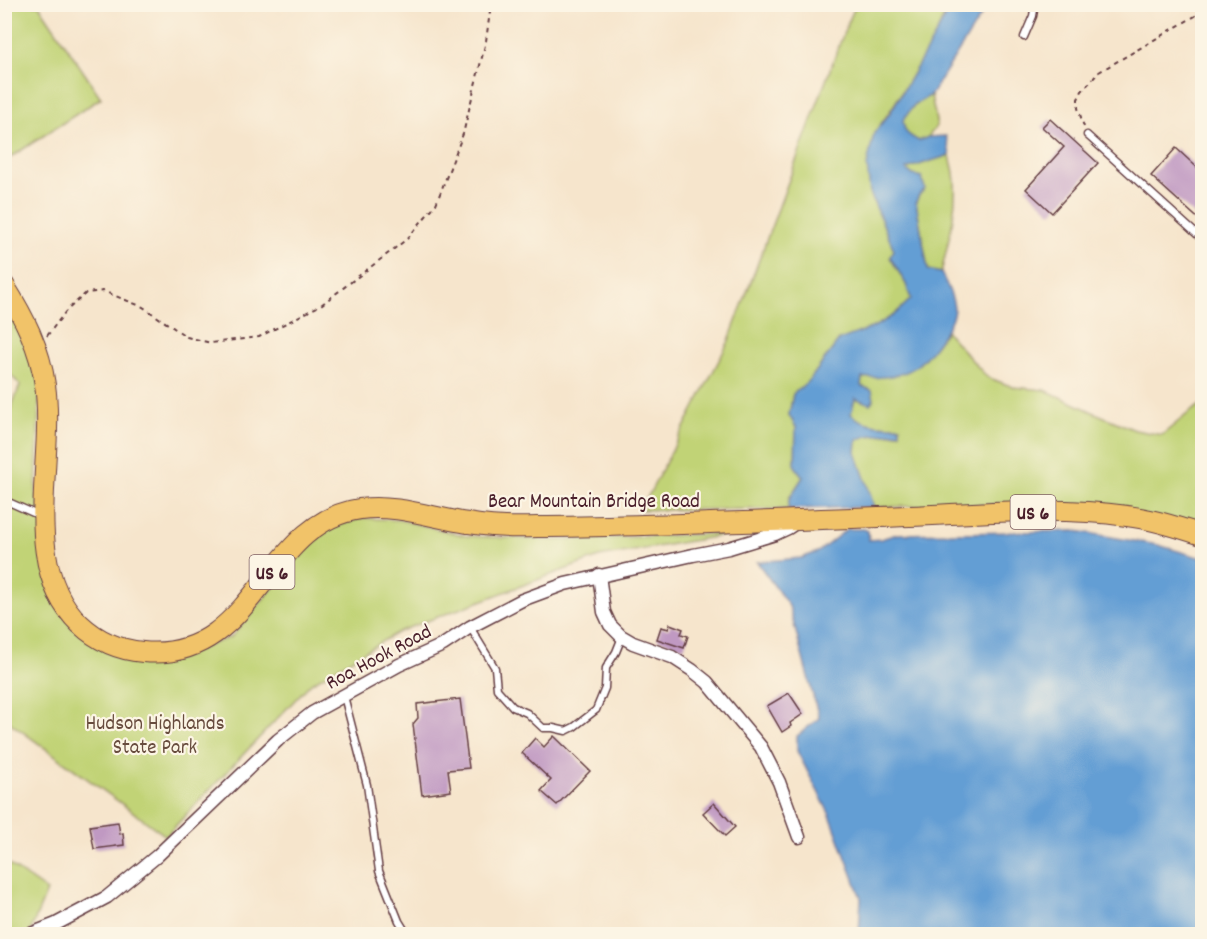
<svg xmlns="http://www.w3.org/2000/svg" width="1207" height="939" font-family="Dekko,sans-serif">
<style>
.green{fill:#c1d376;stroke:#867950;stroke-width:1.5}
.water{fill:#649ed4;stroke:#575e80;stroke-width:1.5}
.building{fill:#c099c2}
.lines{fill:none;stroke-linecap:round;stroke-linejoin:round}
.service-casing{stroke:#643d43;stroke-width:9}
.minor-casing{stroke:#643d43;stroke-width:15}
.trunk-casing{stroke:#643d43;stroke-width:22}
.path{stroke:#643d43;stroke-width:2;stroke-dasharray:4.5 4.5;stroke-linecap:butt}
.service{stroke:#fff;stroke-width:6}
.minor{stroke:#fff;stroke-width:12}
.trunk{stroke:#f1c369;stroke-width:20}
.labels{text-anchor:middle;stroke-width:4.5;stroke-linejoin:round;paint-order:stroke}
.shield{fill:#fcf5e5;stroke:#7f5f63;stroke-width:1.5}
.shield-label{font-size:20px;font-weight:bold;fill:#4a1f2b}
.street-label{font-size:21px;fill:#4a1f2b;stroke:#fcf5e5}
.park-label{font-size:21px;fill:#684c3e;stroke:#fcf5e5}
</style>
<rect width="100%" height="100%" fill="#fcf5e5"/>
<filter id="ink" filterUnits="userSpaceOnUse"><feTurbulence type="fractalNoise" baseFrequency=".0167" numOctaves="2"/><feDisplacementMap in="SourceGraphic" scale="12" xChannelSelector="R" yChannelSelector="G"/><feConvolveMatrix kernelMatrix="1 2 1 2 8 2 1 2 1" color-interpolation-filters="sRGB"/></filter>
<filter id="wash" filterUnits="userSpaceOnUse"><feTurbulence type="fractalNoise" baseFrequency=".008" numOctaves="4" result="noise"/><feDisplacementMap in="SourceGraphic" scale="24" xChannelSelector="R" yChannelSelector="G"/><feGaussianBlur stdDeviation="1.35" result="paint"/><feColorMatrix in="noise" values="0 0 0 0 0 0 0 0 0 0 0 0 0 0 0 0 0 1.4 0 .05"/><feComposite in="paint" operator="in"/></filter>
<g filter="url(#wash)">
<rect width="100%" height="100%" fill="#f6e5cc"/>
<!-- green -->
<g class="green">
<path d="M5 4 39 5 101 98 5 161Z"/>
<path d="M856 5H947C942 27 929 47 917 67 903 90 891 112 874 133L883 224 894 250 890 257 906 284 911 299 894 315 874 327 839 340 809 381 793 394 789 415 796 427 795 466 803 477 789 498 788 509 641 510 728 343 846 27Z"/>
<path d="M931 95 937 126 928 137 919 141C908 135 904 133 903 120L914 105Z"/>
<path d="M950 155C951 161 953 167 954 173 959 205 948 243 941 273L928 270 916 202 919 195 913 175 905 169Z"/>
<path d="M5 304 33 351 40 375 36 492 72 627 171 659 231 637 299 557 327 529 361 518 400 520 467 536 555 540 737 533 599 557 400 631 311 683 166 836 5 719 4 427 20 385 5 369Z"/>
<path d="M946 331 987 377 1013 387 1045 390 1095 413 1135 430 1162 435 1191 411 1202 404V527L1016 504 874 507 867 484 856 453 857 440 867 436 900 433V426C882 426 864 426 850 414L855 398 861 386 862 377H876L935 346Z"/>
<path d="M4 861 47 891 30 932 23 934H5Z"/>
</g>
<!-- water -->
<g class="water">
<path d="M947 5H983L981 16 931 95 914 105 903 120C904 133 908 135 919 141L928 137 946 136 950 155 906 169 913 175 922 177 925 189 919 195 916 202 928 270 941 273C947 284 953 296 954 308 954 324 926 361 912 369 897 378 879 377 862 378L861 386 872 390 874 399 870 404 855 398 851 414C864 426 883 426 900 426V432L867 436 857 440 856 453 867 484 874 507 788 509 789 499 803 477 795 466 796 427 789 415 793 394 809 381 839 340 874 327 894 315 911 299 906 284 890 257 894 250 870 193 867 165 874 133 890 113 935 36 944 19Z"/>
<path d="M847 529H864L868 531 869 540 881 539 897 534 1076 531 1158 545 1202 558V934H859L861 898 830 815 797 751V736L819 718 789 606 757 562 801 558 818 552Z"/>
</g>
<g id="blocks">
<!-- building -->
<g class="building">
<path d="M1050 119 1098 163 1052 213 1026 189 1064 147 1042 127Z"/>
<path d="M1176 148 1203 173V223L1151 176Z"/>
<path d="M670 624 683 629 681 634 688 636 684 648 657 639 661 627 669 629Z"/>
<path d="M789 693 803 714 790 723 791 726 782 732 767 706Z"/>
<path d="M460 699 469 768 448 770 451 791 422 795 413 724 418 718 417 704Z"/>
<path d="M554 736 590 771 557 805 541 791 551 780 522 753 535 738 544 747Z"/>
<path d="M714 803 735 827 725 836 703 813Z"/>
<path d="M118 822 120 834 123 833 124 845 94 849 90 826Z"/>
</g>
</g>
</g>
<g filter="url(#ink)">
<use href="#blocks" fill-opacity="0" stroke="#643d43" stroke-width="1.5"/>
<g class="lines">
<defs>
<g id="service">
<path d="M1024 37 1033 16 1035 4"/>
<path d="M1087 135 1202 239"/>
<path d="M4 500 40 516"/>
<path d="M470 627 495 668 497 689 513 707 527 713 543 728H553L566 731 574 727 596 710 605 688 606 668 616 652 622 637"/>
<path d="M344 696 367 785 379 871 399 921 407 934"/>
</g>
<g id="minor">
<path d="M599 575 604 612 610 625 621 636 633 643 672 657 692 670 707 682 761 747 779 782 799 837"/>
<path d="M31 934 56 924 107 897 157 856 278 740 312 713 399 665 443 645 470 627 522 600 565 584 693 555 729 548 775 534 788 528 797 522"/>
</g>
<path id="trunk" d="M4 285C24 317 40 348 45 385 56 460 18 565 80 624 98 641 119 650 143 652 255 663 264 522 360 509 396 504 433 518 468 523 491 527 514 528 537 527 662 526 786 520 910 516 982 513 1056 506 1127 516 1153 519 1178 527 1202 535"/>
</defs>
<!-- service casing -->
<use href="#service" class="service-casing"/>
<!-- minor casing -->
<use href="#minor" class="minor-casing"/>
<!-- trunk casing -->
<use href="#trunk" class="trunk-casing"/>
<!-- path -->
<g class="path">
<path d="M1084 127 1078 108V99L1082 91 1099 72 1202 12"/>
<path d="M47 336 66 311 86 293 103 291 143 307 187 337 211 343 259 337 321 305 407 239 436 204 463 134 486 41 491 4"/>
</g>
<!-- service -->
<use href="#service" class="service"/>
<!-- minor -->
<use href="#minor" class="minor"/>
<!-- trunk -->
<use href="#trunk" class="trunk"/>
</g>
</g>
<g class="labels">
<!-- shield labels -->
<g class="shield">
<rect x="1010.5" y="495" width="45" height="34" rx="4.5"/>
<rect x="249.5" y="555" width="45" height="34" rx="4.5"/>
</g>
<g class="shield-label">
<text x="1033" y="519">US 6</text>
<text x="272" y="579">US 6</text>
</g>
<!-- street labels -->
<g class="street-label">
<text x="594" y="507">Bear Mountain Bridge Road</text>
<text transform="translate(378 656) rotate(-28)" y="7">Roa Hook Road</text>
</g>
<!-- park labels -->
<g class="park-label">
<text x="155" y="729">Hudson Highlands<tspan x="155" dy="24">State Park</tspan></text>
</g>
</g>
<!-- margin -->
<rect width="1207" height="939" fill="none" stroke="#fcf5e5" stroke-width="24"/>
</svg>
